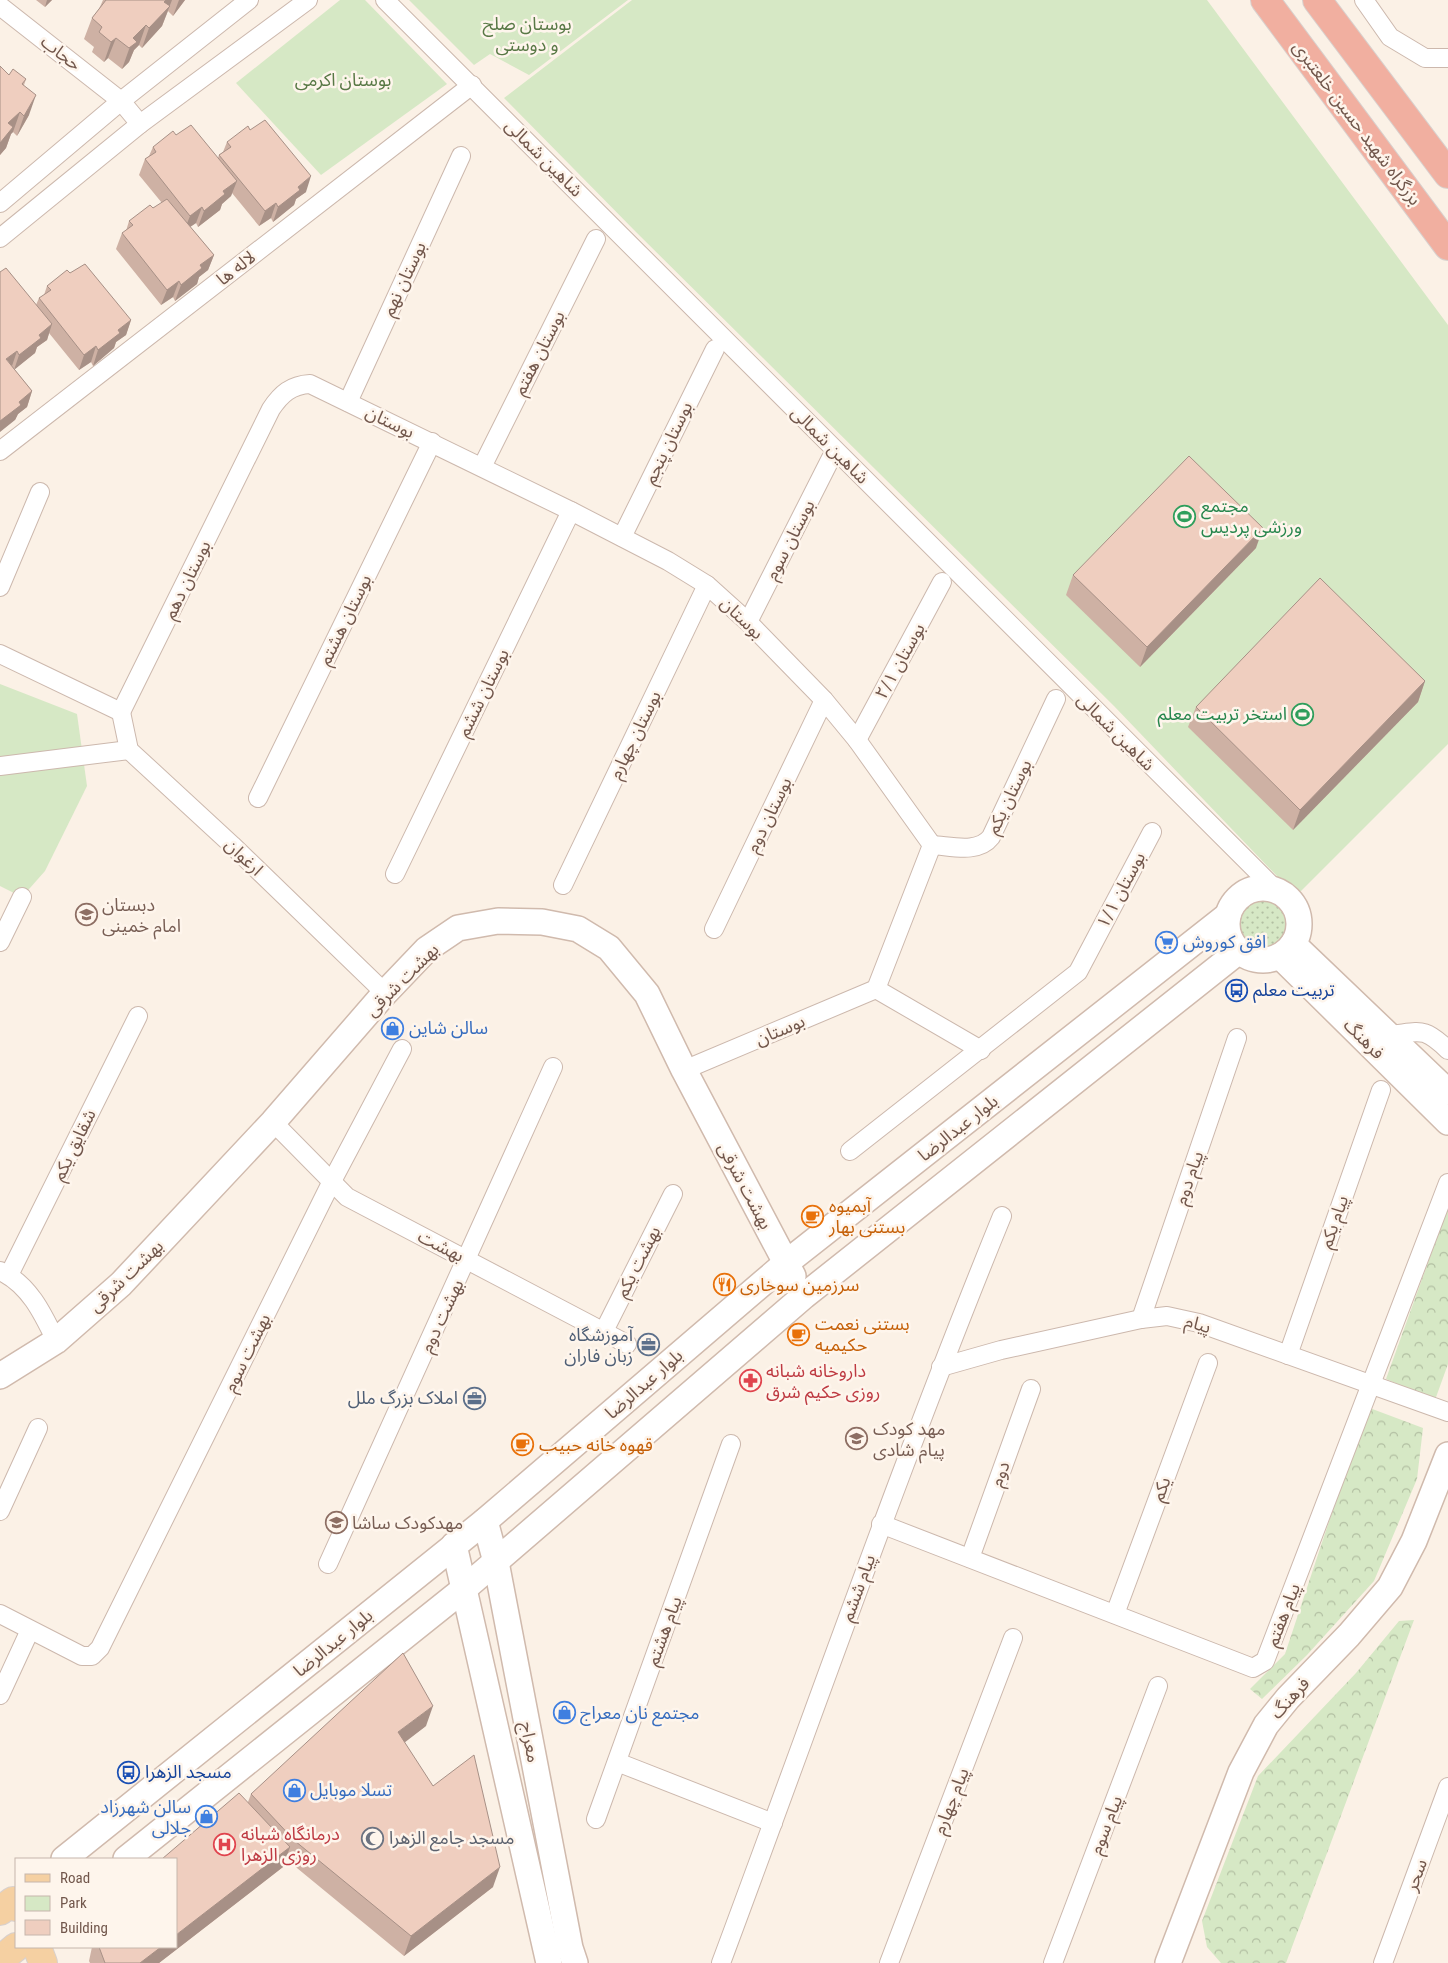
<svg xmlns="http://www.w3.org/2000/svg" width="1448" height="1963" font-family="'Roboto Condensed','Noto Sans Arabic',sans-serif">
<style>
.grass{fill:url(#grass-dots)}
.forest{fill:url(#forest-crowns)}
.green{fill:#d6e8c5}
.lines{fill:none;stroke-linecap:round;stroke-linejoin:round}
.street-casing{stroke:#ccb8ad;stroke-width:20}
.secondary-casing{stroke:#d0baad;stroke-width:28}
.primary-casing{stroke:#d8d0cd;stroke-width:30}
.highway-casing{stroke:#d8d0cd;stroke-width:30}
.street{stroke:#fff;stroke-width:18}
.secondary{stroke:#fff;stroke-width:25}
.primary{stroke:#f5d0a2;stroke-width:28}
.highway{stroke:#f1afa0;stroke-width:28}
.wall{fill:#ceb1a4}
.shaded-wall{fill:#a79086}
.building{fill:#efcebf;stroke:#a79086}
.labels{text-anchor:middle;stroke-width:5;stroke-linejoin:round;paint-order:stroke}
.park-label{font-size:18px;fill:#587845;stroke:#fef5ec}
.street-label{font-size:18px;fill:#72574c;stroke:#fef5ec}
.leisure-label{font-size:18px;fill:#27864d;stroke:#fef5ec;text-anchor:start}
.education-label{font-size:18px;fill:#785e54;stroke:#fef5ec;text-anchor:start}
.shop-label{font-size:18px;fill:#366cbe;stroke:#fef5ec;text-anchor:start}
.transit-label{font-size:18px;fill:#164399;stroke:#fef5ec;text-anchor:start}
.food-label{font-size:18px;fill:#c56008;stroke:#fef5ec;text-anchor:start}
.service-label{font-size:18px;fill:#4e5e75;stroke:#fef5ec;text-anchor:end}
.health-label{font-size:18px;fill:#be3a42;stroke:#fef5ec;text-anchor:start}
.worship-label{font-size:18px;fill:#5b616d;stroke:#fef5ec;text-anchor:start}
</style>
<defs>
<pattern id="grass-dots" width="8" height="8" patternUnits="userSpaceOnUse" patternTransform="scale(1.25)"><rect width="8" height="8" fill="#d6e8c5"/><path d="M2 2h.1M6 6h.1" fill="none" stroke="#b2bfa2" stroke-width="1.8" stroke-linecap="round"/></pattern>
<pattern id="forest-crowns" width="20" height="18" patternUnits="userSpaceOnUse" patternTransform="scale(1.25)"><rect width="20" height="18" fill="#d6e8c5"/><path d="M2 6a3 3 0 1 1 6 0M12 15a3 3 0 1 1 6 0" fill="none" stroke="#b2bfa2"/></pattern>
</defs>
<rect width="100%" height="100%" fill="#fbf1e6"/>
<!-- grass -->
<circle class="grass" cx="1264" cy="924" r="24"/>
<!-- forest -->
<g class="forest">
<path d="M1448 1207V1364L1435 1400 1386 1379Z"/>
<path d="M1367 1407 1423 1428 1417 1479 1374 1581 1307 1655 1262 1699 1250 1689 1285 1654Z"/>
<path d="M1414 1620 1286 1963H1221L1207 1947 1202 1921 1258 1776 1356 1673 1399 1621Z"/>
</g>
<!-- green -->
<g class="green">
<path d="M340 0H365L447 84 321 175 236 83Z"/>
<path d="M409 0H628L529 75 490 54 474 65Z"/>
<path d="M632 0H1207L1448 325V744L1296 896 1114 706 636 232 504 98Z"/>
<path d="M0 684 77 714 87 786 45 871 22 897 0 886Z"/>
</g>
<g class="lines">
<defs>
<g id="street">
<path d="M385 0 1275 889"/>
<path d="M1364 0 1390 37 1425 58H1448"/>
<path d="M0 6 121 101 140 124"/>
<path d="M0 203 121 101 249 0"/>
<path d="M0 238 140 124 308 0"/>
<path d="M348 402 461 156"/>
<path d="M0 451 472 85"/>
<path d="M482 467 596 239"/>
<path d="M622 537 715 349"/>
<path d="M0 587 40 492"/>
<path d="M748 622 831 458"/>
<path d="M0 654 121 712"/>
<path d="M121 712 271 409C281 394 291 385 310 384L571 511 668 561 707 585 748 622 824 700 857 740 932 845 876 989 684 1070"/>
<path d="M121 712 129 750 232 845 385 993"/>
<path d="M857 740 942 582"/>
<path d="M0 766 129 750"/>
<path d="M258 798 432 442"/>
<path d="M932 845C951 846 978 854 991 837L1056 699"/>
<path d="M395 874 571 511"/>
<path d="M563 885 707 585"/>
<path d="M714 929 824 700"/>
<path d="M0 942 22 897"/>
<path d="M876 989 981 1050"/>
<path d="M1388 1035C1421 1032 1423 1026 1448 1050"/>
<path d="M273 1122 347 1197 627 1344"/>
<path d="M850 1151 1078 972 1152 832"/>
<path d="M0 1271C29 1284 43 1314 56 1341"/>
<path d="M9 1275 138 1016"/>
<path d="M1141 1319 1237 1038"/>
<path d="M604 1331 673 1194"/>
<path d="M1288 1355 1381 1090"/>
<path d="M941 1367 1001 1350 1141 1319 1167 1316 1199 1323 1448 1412"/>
<path d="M0 1511 38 1428"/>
<path d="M881 1524 1253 1668 1265 1661 1448 1183"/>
<path d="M970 1558 1031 1389"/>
<path d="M328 1564 553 1067"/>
<path d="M0 1614 82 1656H92L100 1648 331 1183 402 1049"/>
<path d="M1115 1614 1208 1363"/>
<path d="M0 1695 30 1630"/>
<path d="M617 1762 773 1823"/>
<path d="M596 1819 731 1444"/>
<path d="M721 1963C814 1714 901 1463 1002 1216"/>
<path d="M889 1963 1013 1638"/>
<path d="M1053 1963 1158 1686"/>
<path d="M1383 1963 1448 1787"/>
</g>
<g id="secondary">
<circle cx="1263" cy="924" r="36"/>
<path d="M1293 944 1448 1092"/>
<path d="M1280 956 1448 1122"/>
<path d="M0 1376 56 1341 121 1284 273 1122 385 993 427 949 458 928 498 921 542 922 578 929 609 948 647 994 684 1070 793 1276"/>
<path d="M485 1521 496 1562 570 1948 575 1963"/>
<path d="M454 1545 549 1963"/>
<path d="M64 1859 485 1521 786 1263 1228 915"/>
<path d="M126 1859 465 1588 804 1296 1239 951"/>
<path d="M1168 1963 1241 1772 1266 1725 1288 1698 1349 1635 1390 1587 1414 1541 1448 1455"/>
</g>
<g id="primary">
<path d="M0 1911 13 1901 16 1907"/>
<path d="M37 1947 43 1963"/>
<path d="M0 1960 16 1947"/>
</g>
<g id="highway">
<path d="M1265 0 1448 246"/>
<path d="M1317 0 1448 174"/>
</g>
</defs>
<!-- street casing -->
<use href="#street" class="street-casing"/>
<!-- secondary casing -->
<use href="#secondary" class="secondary-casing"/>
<!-- primary casing -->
<use href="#primary" class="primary-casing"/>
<!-- highway casing -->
<use href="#highway" class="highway-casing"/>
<!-- street -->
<use href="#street" class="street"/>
<!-- secondary -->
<use href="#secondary" class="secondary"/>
<!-- primary -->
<use href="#primary" class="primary"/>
<!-- highway -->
<use href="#highway" class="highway"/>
</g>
<!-- wall -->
<g class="wall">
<path d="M36 0H52L45 7Z"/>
<path d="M103 0H185L173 16 168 11 162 26 142 48 139 45 134 50 129 62 122 69 108 58 104 62 92 52 94 47 84 39 92 18 99 9Z"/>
<path d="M0 66 9 75 26 79 24 85 29 115 17 136 13 132 11 134 6 148 0 155Z"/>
<path d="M176 135 218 158 219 155 223 152 227 142 306 192 296 199 294 205 273 222 271 218 259 226 232 193 231 196 222 204 220 210 198 227 196 223 190 227 214 255 208 270 199 277 197 284 175 301 173 297 161 305 116 249 122 233 126 231 129 221 162 203 139 175 145 159 149 156 153 147Z"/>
<path d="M0 272 36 305 39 298 44 295 47 286 70 273 131 320 126 335 116 342 114 348 93 366 91 362 79 370 49 333 47 340 37 347 35 353 14 369 32 391 27 407 18 414 15 420Z"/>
<path d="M1256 548 1140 667 1066 595 1073 575Z"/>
<path d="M1425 681 1418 702 1293 830 1188 727 1196 707Z"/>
<path d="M426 1726 404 1742 493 1887 404 1956 286 1859 283 1867 159 1963H90L89 1961 92 1947H176L248 1802 251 1794Z"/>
</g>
<!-- shaded-wall -->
<g class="shaded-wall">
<path d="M47 0H52L45 7Z"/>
<path d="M166 0H172L162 26 142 48 149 28 164 2Z"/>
<path d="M179 0H185L173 16Z"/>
<path d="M146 25 139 45 134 50 129 62 122 69 133 38Z"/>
<path d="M116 38 108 58 104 62 111 42Z"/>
<path d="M36 95 29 115 17 136 24 116Z"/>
<path d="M20 112 13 132 11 134 6 148 0 155V143L8 123Z"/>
<path d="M311 176 306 192 296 199 294 205 273 222 278 207 298 187Z"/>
<path d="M237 181 231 196 222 204 220 210 198 227 204 211 223 191Z"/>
<path d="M276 203 271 218 259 226 265 211Z"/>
<path d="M202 207 196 223 184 231 190 216Z"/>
<path d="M214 255 208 270 199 277 197 284 175 301 181 285 200 265Z"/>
<path d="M179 281 173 297 161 305 167 290Z"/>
<path d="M131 320 126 335 116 342 114 348 93 366 98 350 118 330Z"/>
<path d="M52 324 47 340 37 347 35 353 14 370 19 355 39 335Z"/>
<path d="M96 346 91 362 79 370 84 355Z"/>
<path d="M17 351 12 366 6 359Z"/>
<path d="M32 391 27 407 18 414 15 420 0 432V421L19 402Z"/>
<path d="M1263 528 1256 548 1140 667 1147 647Z"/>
<path d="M1425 681 1418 702 1293 830 1300 810Z"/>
<path d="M433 1706 426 1726 391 1753 398 1732Z"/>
<path d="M290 1847 283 1867 159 1963H140L161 1947H176V1935Z"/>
<path d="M500 1867 493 1887 404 1956 411 1936Z"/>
</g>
<!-- building -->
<g class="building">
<path d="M106 0H166L164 2 170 6 149 28 146 25 133 38 137 42 129 48 116 38 111 42 99 32 102 27 92 18Z"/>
<path d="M0 66 9 75 13 69 26 79 22 84 36 95 24 116 20 112 8 123 13 127 0 143Z"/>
<path d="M265 120 311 176 298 187 300 190 278 207 276 203 265 211 219 155 231 147 227 142 248 126 250 130Z"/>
<path d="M191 125 237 181 223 191 225 194 204 211 202 207 190 216 145 159 156 152 153 147 173 131 176 135Z"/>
<path d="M167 199 214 255 200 265 202 268 181 285 179 281 167 290 122 233 133 225 129 221 150 205 153 208Z"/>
<path d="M85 264 131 320 118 330 120 333 98 350 96 346 84 355 39 298 51 290 47 286 67 270 70 273Z"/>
<path d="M6 268 52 324 39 335 41 338 19 355 17 351 6 359 32 391 19 402 21 405 0 421V272Z"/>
<path d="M1189 456 1263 528 1147 647 1073 575Z"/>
<path d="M1320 578 1425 681 1300 810 1196 707Z"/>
<path d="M403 1653 433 1706 398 1732 433 1786 474 1755 500 1867 411 1936 295 1841 251 1794Z"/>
<path d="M239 1793 290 1847 176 1935V1859H162Z"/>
<path d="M99 1947H161L140 1963H105Z"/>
</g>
<!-- icons -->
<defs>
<symbol id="stadium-ring" viewBox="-11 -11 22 22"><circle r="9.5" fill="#fef5ec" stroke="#2e9e5b" stroke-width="1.5"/><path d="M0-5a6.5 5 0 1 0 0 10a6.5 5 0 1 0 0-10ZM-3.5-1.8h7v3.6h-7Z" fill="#2e9e5b"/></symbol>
<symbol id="school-ring" viewBox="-11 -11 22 22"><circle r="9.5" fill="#fef5ec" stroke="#8d6e63" stroke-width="1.5"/><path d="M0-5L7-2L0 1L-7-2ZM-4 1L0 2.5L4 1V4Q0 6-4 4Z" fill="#8d6e63"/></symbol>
<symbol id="supermarket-ring" viewBox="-11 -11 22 22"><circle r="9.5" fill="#fef5ec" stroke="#3f7fe0" stroke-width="1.5"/><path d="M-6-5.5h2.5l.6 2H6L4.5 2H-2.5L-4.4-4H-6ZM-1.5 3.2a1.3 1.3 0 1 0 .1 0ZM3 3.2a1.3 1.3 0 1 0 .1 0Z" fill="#3f7fe0"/></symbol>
<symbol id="bus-ring" viewBox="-11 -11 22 22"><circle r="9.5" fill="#fef5ec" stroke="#1a4fb4" stroke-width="1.5"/><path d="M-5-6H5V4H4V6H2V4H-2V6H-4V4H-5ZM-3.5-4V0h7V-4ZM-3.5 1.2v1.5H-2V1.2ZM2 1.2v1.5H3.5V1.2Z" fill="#1a4fb4"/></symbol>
<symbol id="shop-ring" viewBox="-11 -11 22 22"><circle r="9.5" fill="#fef5ec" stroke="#3f7fe0" stroke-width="1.5"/><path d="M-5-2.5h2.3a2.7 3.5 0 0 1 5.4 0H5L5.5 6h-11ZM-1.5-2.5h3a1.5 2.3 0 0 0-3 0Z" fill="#3f7fe0"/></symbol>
<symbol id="cafe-ring" viewBox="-11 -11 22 22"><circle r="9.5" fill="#fef5ec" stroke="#e8710a" stroke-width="1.5"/><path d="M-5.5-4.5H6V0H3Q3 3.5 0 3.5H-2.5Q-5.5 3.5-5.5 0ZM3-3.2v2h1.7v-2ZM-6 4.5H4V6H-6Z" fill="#e8710a"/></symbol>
<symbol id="restaurant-ring" viewBox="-11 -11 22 22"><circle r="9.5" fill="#fef5ec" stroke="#e8710a" stroke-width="1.5"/><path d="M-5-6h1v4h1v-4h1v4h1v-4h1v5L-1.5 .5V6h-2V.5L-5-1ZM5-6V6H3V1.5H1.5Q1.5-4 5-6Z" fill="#e8710a"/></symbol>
<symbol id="office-ring" viewBox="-11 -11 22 22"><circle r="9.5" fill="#fef5ec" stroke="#5c6f8a" stroke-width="1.5"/><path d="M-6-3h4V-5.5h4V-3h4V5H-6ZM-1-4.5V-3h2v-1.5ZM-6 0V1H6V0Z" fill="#5c6f8a"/></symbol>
<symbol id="pharmacy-ring" viewBox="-11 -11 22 22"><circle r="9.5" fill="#fef5ec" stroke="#e0444e" stroke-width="1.5"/><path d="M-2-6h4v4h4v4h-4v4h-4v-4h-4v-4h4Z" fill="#e0444e"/></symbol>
<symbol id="mosque-ring" viewBox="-11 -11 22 22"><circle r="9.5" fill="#fef5ec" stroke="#6b7280" stroke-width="1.5"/><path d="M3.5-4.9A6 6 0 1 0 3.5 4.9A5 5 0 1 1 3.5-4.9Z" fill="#6b7280"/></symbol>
<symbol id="hospital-ring" viewBox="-11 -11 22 22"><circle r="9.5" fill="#fef5ec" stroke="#e0444e" stroke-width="1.5"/><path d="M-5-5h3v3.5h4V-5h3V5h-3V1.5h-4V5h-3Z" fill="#e0444e"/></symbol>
</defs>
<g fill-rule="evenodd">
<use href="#stadium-ring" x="1172" y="504" width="25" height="25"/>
<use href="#stadium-ring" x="1290" y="702" width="25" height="25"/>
<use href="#school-ring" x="74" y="902" width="25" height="25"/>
<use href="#supermarket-ring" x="1154" y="930" width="25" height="25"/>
<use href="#bus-ring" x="1224" y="978" width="25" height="25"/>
<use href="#shop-ring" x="380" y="1016" width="25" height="25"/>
<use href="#cafe-ring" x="800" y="1204" width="25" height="25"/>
<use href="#restaurant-ring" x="712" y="1272" width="25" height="25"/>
<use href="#cafe-ring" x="786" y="1322" width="25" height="25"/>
<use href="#office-ring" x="636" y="1332" width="25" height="25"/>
<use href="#pharmacy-ring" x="738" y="1368" width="25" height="25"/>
<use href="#office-ring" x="462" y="1386" width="25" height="25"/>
<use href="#school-ring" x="844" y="1426" width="25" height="25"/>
<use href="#cafe-ring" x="510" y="1432" width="25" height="25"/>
<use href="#school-ring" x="324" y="1510" width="25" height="25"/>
<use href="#shop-ring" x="552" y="1700" width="25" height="25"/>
<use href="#bus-ring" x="116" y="1760" width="25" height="25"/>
<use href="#shop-ring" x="282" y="1778" width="25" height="25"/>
<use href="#shop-ring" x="194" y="1804" width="25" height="25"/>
<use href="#mosque-ring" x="360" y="1826" width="25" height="25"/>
<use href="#hospital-ring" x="212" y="1832" width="25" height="25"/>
</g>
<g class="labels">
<!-- park labels -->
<g class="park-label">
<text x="527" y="30">بوستان صلح<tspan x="527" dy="21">و دوستی</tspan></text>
<text x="343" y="86">بوستان اکرمی</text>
</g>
<!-- street labels -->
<g class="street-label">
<text transform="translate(61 53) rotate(38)" y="6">حجاب</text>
<text transform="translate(1357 123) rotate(53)" y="6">بزرگراه شهید حسین خلعتبری</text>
<text transform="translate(544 158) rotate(45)" y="6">شاهین شمالی</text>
<text transform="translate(236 268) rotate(-38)" y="6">لاله ها</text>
<text transform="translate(404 279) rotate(-65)" y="6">بوستان نهم</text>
<text transform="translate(539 353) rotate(-63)" y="6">بوستان هفتم</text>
<text transform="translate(390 422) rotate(26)" y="6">بوستان</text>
<text transform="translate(668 443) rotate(-64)" y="6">بوستان پنجم</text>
<text transform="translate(830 445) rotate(45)" y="6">شاهین شمالی</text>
<text transform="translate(790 540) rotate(-63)" y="6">بوستان سوم</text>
<text transform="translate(187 580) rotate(-64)" y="6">بوستان دهم</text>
<text transform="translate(742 618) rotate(44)" y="6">بوستان</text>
<text transform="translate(345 620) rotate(-64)" y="6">بوستان هشتم</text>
<text transform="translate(900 661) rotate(-61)" y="6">بوستان ۲/۱</text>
<text transform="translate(483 693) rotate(-64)" y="6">بوستان ششم</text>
<text transform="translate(1116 732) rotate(45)" y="6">شاهین شمالی</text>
<text transform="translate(635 735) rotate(-64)" y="6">بوستان چهارم</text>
<text transform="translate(1009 797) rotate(-64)" y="6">بوستان یکم</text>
<text transform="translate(769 815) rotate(-64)" y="6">بوستان دوم</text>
<text transform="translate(244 857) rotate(44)" y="6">ارغوان</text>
<text transform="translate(1121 890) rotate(-62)" y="6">بوستان ۱/۱</text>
<text transform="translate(402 980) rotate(-45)" y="6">بهشت شرقی</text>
<text transform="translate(780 1030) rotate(-23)" y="6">بوستان</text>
<text transform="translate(1364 1039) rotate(45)" y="6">فرهنگ</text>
<text transform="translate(958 1128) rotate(-38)" y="6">بلوار عبدالرضا</text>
<text transform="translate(74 1145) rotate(-64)" y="6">شقایق یکم</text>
<text transform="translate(1189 1178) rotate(-71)" y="6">پیام دوم</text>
<text transform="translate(745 1186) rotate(62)" y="6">بهشت شرقی</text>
<text transform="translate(1334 1222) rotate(-71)" y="6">پیام یکم</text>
<text transform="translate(441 1246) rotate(27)" y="6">بهشت</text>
<text transform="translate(638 1262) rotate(-63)" y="6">بهشت یکم</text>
<text transform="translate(126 1276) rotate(-44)" y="6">بهشت شرقی</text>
<text transform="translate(442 1316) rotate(-65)" y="6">بهشت دوم</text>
<text transform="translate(1198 1324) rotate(16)" y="6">پیام</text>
<text transform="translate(247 1353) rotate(-64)" y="6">بهشت سوم</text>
<text transform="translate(644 1384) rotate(-41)" y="6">بلوار عبدالرضا</text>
<text transform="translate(1000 1474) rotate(-70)" y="6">دوم</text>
<text transform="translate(1161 1489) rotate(-69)" y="6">یکم</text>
<text transform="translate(858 1588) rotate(-70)" y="6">پیام ششم</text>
<text transform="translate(1283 1615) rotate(-69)" y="6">پیام هفتم</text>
<text transform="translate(664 1631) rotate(-70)" y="6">پیام هشتم</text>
<text transform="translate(333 1643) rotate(-39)" y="6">بلوار عبدالرضا</text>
<text transform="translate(1290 1698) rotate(-48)" y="6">فرهنگ</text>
<text transform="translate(530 1742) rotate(79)" y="6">معراج</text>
<text transform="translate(951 1801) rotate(-69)" y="6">پیام چهارم</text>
<text transform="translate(1106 1825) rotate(-69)" y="6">پیام سوم</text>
<text transform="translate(1416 1875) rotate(-70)" y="6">سحر</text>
</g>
<!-- leisure labels -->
<g class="leisure-label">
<text x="1201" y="512">مجتمع<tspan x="1201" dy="21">ورزشی پردیس</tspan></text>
<text x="1287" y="720" text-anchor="end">استخر تربیت معلم</text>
</g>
<!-- education labels -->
<g class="education-label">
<text x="102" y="911">دبستان<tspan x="102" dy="21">امام خمینی</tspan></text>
<text x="873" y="1435">مهد کودک<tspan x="873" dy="21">پیام شادی</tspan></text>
<text x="352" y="1529">مهدکودک ساشا</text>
</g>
<!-- shop labels -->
<g class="shop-label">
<text x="1183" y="948">افق کوروش</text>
<text x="409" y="1034">سالن شاین</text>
<text x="580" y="1719">مجتمع نان معراج</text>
<text x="310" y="1796">تسلا موبایل</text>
<text x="191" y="1813" text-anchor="end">سالن شهرزاد<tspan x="191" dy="21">جلالی</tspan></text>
</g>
<!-- transit labels -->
<g class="transit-label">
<text x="1253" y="996">تربیت معلم</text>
<text x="145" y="1778">مسجد الزهرا</text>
</g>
<!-- food labels -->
<g class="food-label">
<text x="829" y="1212">آبمیوه<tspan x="829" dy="21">بستنی بهار</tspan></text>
<text x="740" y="1291">سرزمین سوخاری</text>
<text x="815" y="1330">بستنی نعمت<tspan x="815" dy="21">حکیمیه</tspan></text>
<text x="539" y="1451">قهوه خانه حبیب</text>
</g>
<!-- service labels -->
<g class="service-label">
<text x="633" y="1341">آموزشگاه<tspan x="633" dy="21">زبان فاران</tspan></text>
<text x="458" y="1404">املاک بزرگ ملل</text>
</g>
<!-- health labels -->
<g class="health-label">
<text x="766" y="1377">داروخانه شبانه<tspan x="766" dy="21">روزی حکیم شرق</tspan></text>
<text x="241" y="1840">درمانگاه شبانه<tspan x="241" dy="21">روزی الزهرا</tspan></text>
</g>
<!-- worship labels -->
<g class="worship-label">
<text x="389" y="1844">مسجد جامع الزهرا</text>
</g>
</g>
<!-- legend -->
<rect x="15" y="1858" width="162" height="90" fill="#fef5ec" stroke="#c6b6ac"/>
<rect x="25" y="1874" width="25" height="8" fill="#f5d0a2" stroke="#c6b6ac"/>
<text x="60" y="1883" font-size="15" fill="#72574c">Road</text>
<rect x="25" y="1896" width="25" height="15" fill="#d6e8c5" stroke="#c6b6ac"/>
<text x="60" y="1908" font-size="15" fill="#72574c">Park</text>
<rect x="25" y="1920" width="25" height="15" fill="#efcebf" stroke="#c6b6ac"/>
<text x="60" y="1933" font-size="15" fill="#72574c">Building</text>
</svg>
